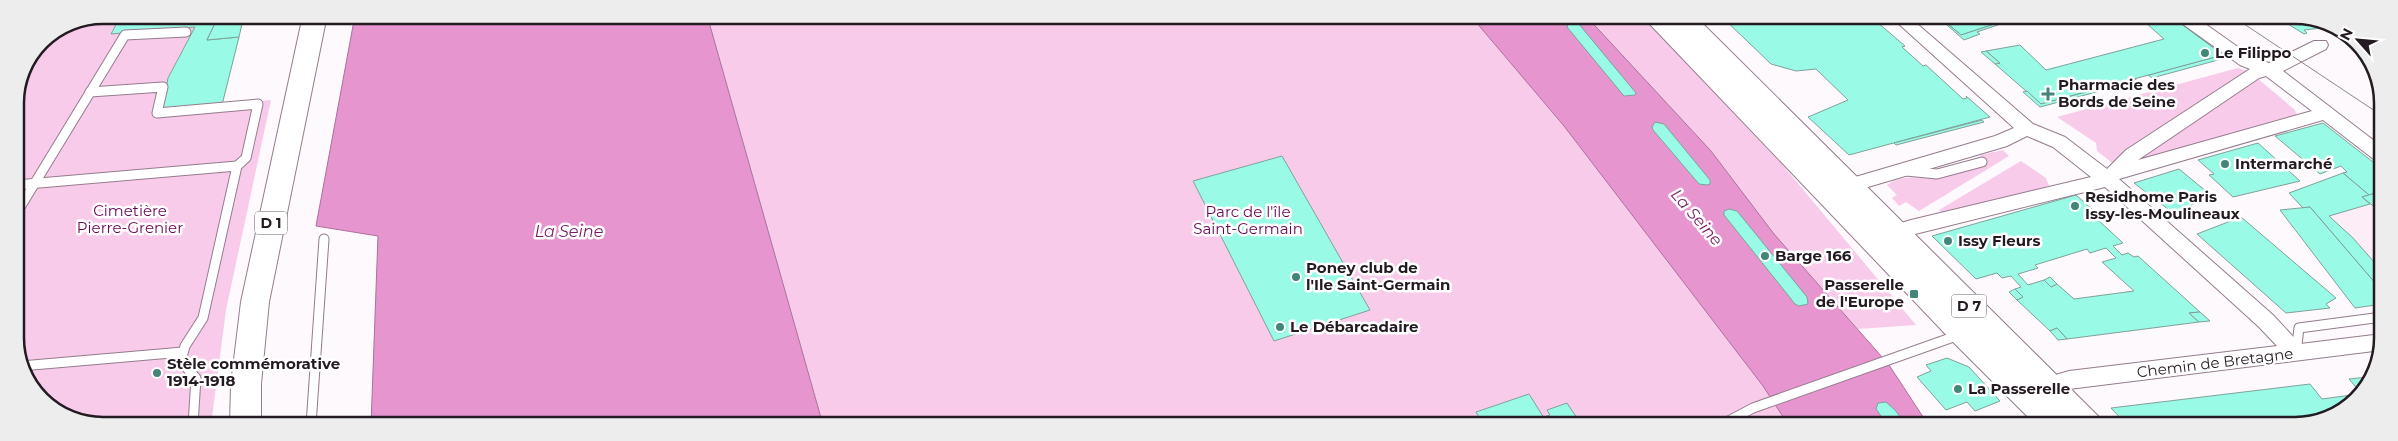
<svg xmlns="http://www.w3.org/2000/svg" width="2398" height="441" font-family="Montserrat,sans-serif">
<style>
.built{fill:#fcedf7}
.green{fill:#f8cbea}
.water{fill:#e795cf;stroke:#ac709b}
.building{fill:#99fae6;stroke:#7fa199;fill-rule:evenodd}
.lines{fill:none;stroke-linecap:round;stroke-linejoin:round}
.lane-casing{stroke:#957c8d;stroke-width:11}
.street-casing{stroke:#957c8d;stroke-width:2}
.primary-casing{stroke:#957c8d;stroke-width:2}
.lane{stroke:#fff;stroke-width:9}
.street{fill:#fff;fill-rule:evenodd}
.primary{fill:#fff;fill-rule:evenodd}
.tram{stroke:#8f888d;stroke-width:1}
.poi-dot{fill:#438679;stroke:#fff;stroke-width:2}
.labels{text-anchor:middle;stroke-width:5;stroke-linejoin:round;paint-order:stroke}
.shield{fill:#fff;stroke:#665f64;stroke-width:1}
.shield-label{font-size:14px;font-weight:bold;fill:#241a21}
.poi-label{font-size:15px;font-weight:bold;fill:#241a21;stroke:#fff;text-anchor:start}
.park-label{font-size:15px;fill:#690556;stroke:#fff}
.street-label{font-size:15px;fill:#241a21;stroke:#fff}
.water-label{font-size:16px;font-style:italic;fill:#771963;stroke:#fff}
.rim{fill:none;stroke:#241a21;stroke-width:2.5}
</style>
<rect width="100%" height="100%" fill="#fef9fc"/>
<!-- built -->
<path class="built" d="M2328 180 2382 191V291L2289 193Z"/>
<!-- green -->
<g class="green">
<path d="M707 15H1470L1564 126 1764 386 1789 426 823 425Z"/>
<path d="M1586 16H1651L1711 79 1916 325 1858 329 1774 234 1711 151Z"/>
<path d="M119 19 111 33 195 27 168 78 162 110 271 100 226 310 211 425H91L45 404 18 361 15 102 22 69 41 40 66 24Z"/>
<path d="M2238 68 2250 72 2295 110 2297 117 2120 169 2097 151 2096 143 2057 117Z"/>
<path d="M2003 150 2009 156 1919 211 1906 202 1899 206 1892 198 1897 195 1887 185C1904 173 1922 180 1941 177 1956 174 1971 169 1986 165L1980 155Z"/>
<path d="M2021 161 2046 178 2049 186 1944 215 1939 210Z"/>
</g>
<!-- water -->
<g class="water">
<path d="M355 15H707L823 425H371L378 236 316 226Z"/>
<path d="M1470 15 1586 16 1711 151 1774 234 1889 365 1929 426H1789L1763 386 1564 126Z"/>
</g>
<!-- building -->
<g class="building">
<path d="M102 15H155L66 24Z"/>
<path d="M155 15H219L207 40 239 37 222 105 162 110 168 78 195 27 111 34 119 19Z"/>
<path d="M219 15H244L239 37 207 40Z"/>
<path d="M1721 16H1870L1905 46 1902 47 1923 66 1926 65 1963 99 1967 98 1966 96 1990 117 1849 155 1808 117 1848 100 1816 69 1796 71 1771 64Z"/>
<path d="M1939 16H2019L1961 35Z"/>
<path d="M2019 16H2024L1977 32 1980 34 1964 40 1939 18H1941L1961 35Z"/>
<path d="M2176 16 2229 57 2152 78 2148 75 2223 55 2176 20 2147 24 2144 22Z"/>
<path d="M2275 16H2307L2330 27 2304 30 2307 33 2304 34Z"/>
<path d="M2176 20 2223 55 2041 104 1995 64 2000 63 1986 51 2020 45 2046 70 2164 39 2147 24Z"/>
<path d="M1575 22 1578 23 1636 93 1635 95 1624 96 1567 27 1568 24Z"/>
<path d="M1986 51 2000 63 1995 64 1981 52Z"/>
<path d="M2135 79 2138 81 2040 107 2023 92 2027 91 2041 104Z"/>
<path d="M1982 120 1984 122 1896 145 1894 143Z"/>
<path d="M1655 122 1664 124 1710 180V184L1707 185 1699 184 1653 130 1652 127Z"/>
<path d="M2323 123 2382 169V191L2369 195 2343 173 2347 172 2341 166 2320 174 2275 136Z"/>
<path d="M2258 143 2300 181 2233 197 2209 175 2214 174 2198 160Z"/>
<path d="M1282 156 1370 310 1274 341 1193 181Z"/>
<path d="M2179 169 2212 196 2173 213 2134 183Z"/>
<path d="M2343 173 2369 195 2362 197 2370 204 2329 216 2353 238 2382 271V291L2310 207 2303 208 2289 193Z"/>
<path d="M2382 191V213L2362 197Z"/>
<path d="M2076 195 2102 218 2097 219 2123 243 2113 246 2122 255 2128 253 2134 257 2138 256 2200 312 2189 313 2199 322 2067 339 2057 328 2050 331 2017 300 2023 297 2015 289 2021 287 2011 276 2002 278 1997 273 1976 279 1932 236ZM2106 248 2116 258 2102 262 2134 291 2074 299 2057 284 2051 287 2044 280 2028 285 2018 274 2038 268 2035 265 2087 249 2090 253Z"/>
<path d="M2310 207 2382 291V304L2355 308 2280 210Z"/>
<path d="M1729 209 1737 211 1807 297 1808 304 1799 306 1795 304 1724 215V211Z"/>
<path d="M2241 217 2336 298 2326 304 2330 308 2286 313 2197 234Z"/>
<path d="M2050 277 2057 284 2051 287 2044 280Z"/>
<path d="M2015 289 2023 297 2017 300 2009 292Z"/>
<path d="M2200 312 2210 321 2199 322 2189 313Z"/>
<path d="M2057 328 2067 339 2058 340 2050 331Z"/>
<path d="M1947 358 1969 367 2000 401 1975 411 1967 402 1946 410 1917 377 1931 371 1926 365Z"/>
<path d="M2368 377 2360 392 2349 379Z"/>
<path d="M2310 384 2322 399 2359 394 2353 404 2296 426H2128L2111 408Z"/>
<path d="M1529 394 1549 426H1484L1476 412Z"/>
<path d="M1886 402 1895 410 1907 426H1888L1876 409 1878 403Z"/>
<path d="M1567 403 1579 421 1566 426H1557L1555 423 1549 425 1544 417 1550 415 1547 410Z"/>
</g>
<g class="lines">
<defs>
<g id="lane">
<path d="M90 92 163 87 157 113 258 104 246 158 237 166 203 318 185 346 182 357 185 366 196 378 193 425"/>
<path d="M1906 171 1937 174 1982 162"/>
<path d="M16 185 237 166"/>
<path d="M16 214 125 35 186 32"/>
<path d="M2296 353 2299 328 2382 317"/>
<path d="M21 366 183 352"/>
<path d="M311 425 324 239"/>
<path d="M1719 426 1753 408 1959 335"/>
</g>
<path id="street" d="M1890 16H1908L2033 124 2065 137 2107 169 2126 150 2250 69 2240 65 2177 20 2175 16H2194L2252 57 2269 63 2314 41H2326L2328 45 2326 49 2283 71 2381 146 2382 162 2376 161 2323 120 2119 179 2273 315 2300 344 2382 334V350L2069 389 2049 394 2042 391 2039 385 2042 379 2069 371 2277 346 2259 327 2105 187 1895 239 1888 237 1886 232 1888 227 1911 220 2091 177 2053 147 2027 136 2007 146 1851 192 1845 190 1842 185 1845 180 1995 136 2014 128ZM2266 76 2312 111 2138 160 2259 78Z"/>
<g id="primary">
<path d="M303 15H327L269 302 261 384V425H230L231 384 241 302Z"/>
<path d="M1642 16H1668L1671 19 1669 16H1695L2099 417 2103 426H2037L1953 342Z"/>
</g>
</defs>
<!-- lane casing -->
<use href="#lane" class="lane-casing"/>
<!-- street casing -->
<use href="#street" class="street-casing"/>
<!-- primary casing -->
<use href="#primary" class="primary-casing"/>
<!-- lane -->
<use href="#lane" class="lane"/>
<!-- street -->
<use href="#street" class="street"/>
<!-- primary -->
<use href="#primary" class="primary"/>
<!-- tram -->
<path class="tram" d="M2232 16 2381 115"/>
</g>
<!-- markers -->
<g class="poi-dot">
<circle cx="2205" cy="53" r="5"/>
<path d="M2045.5 86.5h5v5h5v5h-5v5h-5v-5h-5v-5h5z"/>
<circle cx="2225" cy="164" r="5"/>
<circle cx="2075" cy="206" r="5"/>
<circle cx="1948" cy="241" r="5"/>
<circle cx="1765" cy="256" r="5"/>
<circle cx="1296" cy="277" r="5"/>
<rect x="1909" y="289" width="10" height="10" rx="2.5"/>
<circle cx="1280" cy="327" r="5"/>
<circle cx="157" cy="373" r="5"/>
<circle cx="1958" cy="389" r="5"/>
</g>
<g class="labels">
<!-- shield labels -->
<g class="shield">
<rect x="255" y="211.5" width="32" height="23" rx="4"/>
<rect x="1951.5" y="294.5" width="35" height="23" rx="4"/>
</g>
<g class="shield-label">
<text x="271" y="228">D 1</text>
<text x="1969" y="311">D 7</text>
</g>
<!-- poi labels -->
<g class="poi-label">
<text x="2215" y="58">Le Filippo</text>
<text x="2058" y="90">Pharmacie des<tspan x="2058" dy="17">Bords de Seine</tspan></text>
<text x="2235" y="169">Intermarché</text>
<text x="2085" y="202">Residhome Paris<tspan x="2085" dy="17">Issy-les-Moulineaux</tspan></text>
<text x="1958" y="246">Issy Fleurs</text>
<text x="1775" y="261">Barge 166</text>
<text x="1306" y="273">Poney club de<tspan x="1306" dy="17">l'Ile Saint-Germain</tspan></text>
<text x="1904" y="290" text-anchor="end">Passerelle<tspan x="1904" dy="17">de l'Europe</tspan></text>
<text x="1290" y="332">Le Débarcadaire</text>
<text x="167" y="369">Stèle commémorative<tspan x="167" dy="17">1914-1918</tspan></text>
<text x="1968" y="394">La Passerelle</text>
</g>
<!-- park labels -->
<g class="park-label">
<text x="130" y="216">Cimetière<tspan x="130" dy="17">Pierre-Grenier</tspan></text>
<text x="1248" y="217">Parc de l'île<tspan x="1248" dy="17">Saint-Germain</tspan></text>
</g>
<!-- street labels -->
<g class="street-label">
<text transform="translate(2215 363) rotate(-7)" y="5">Chemin de Bretagne</text>
</g>
<!-- water labels -->
<g class="water-label">
<text transform="translate(1697 217) rotate(49)" y="6">La Seine</text>
<text x="569" y="237">La Seine</text>
</g>
</g>
<!-- crop -->
<path d="M0 0H2398V441H0ZM103 24H2295A79 79 0 0 1 2374 103V338A79 79 0 0 1 2295 417H103A79 79 0 0 1 24 338V103A79 79 0 0 1 103 24Z" fill="#ededed" fill-rule="evenodd"/>
<path class="rim" d="M103 24H2295A79 79 0 0 1 2374 103V338A79 79 0 0 1 2295 417H103A79 79 0 0 1 24 338V103A79 79 0 0 1 103 24Z"/>
<!-- north arrow -->
<g transform="translate(2358 40) rotate(297)" stroke="#ffffff" stroke-width="4" paint-order="stroke">
<path d="M0-4L9 19L0 12L-9 19Z" fill="#241a21"/>
<text y="-8" font-size="14" font-weight="bold" text-anchor="middle" fill="#241a21">N</text>
</g>
</svg>
